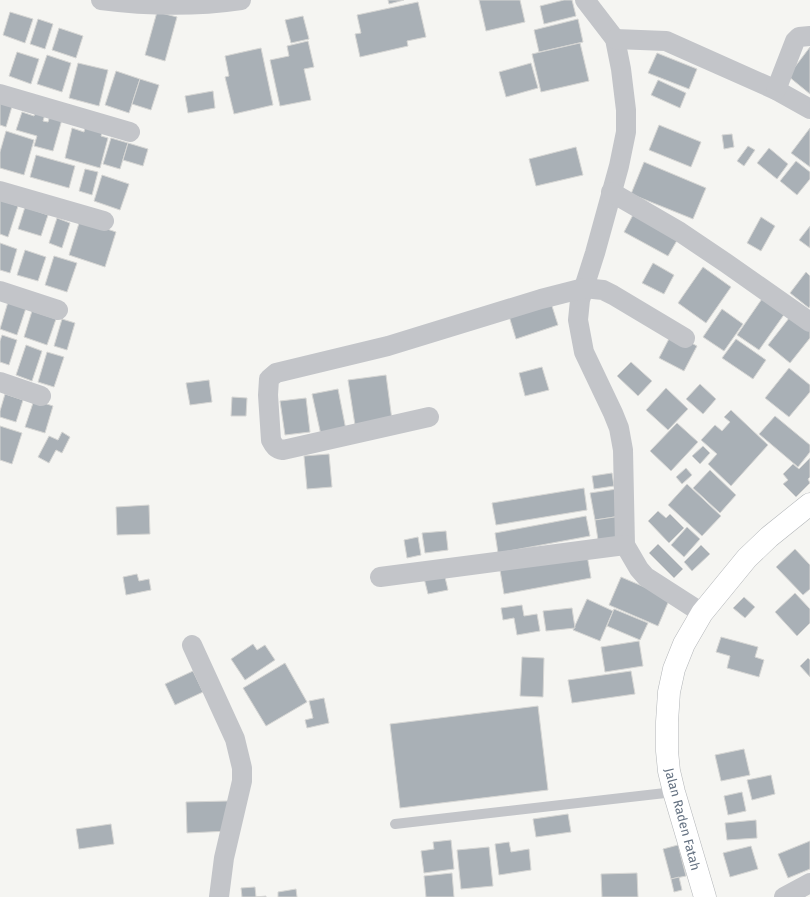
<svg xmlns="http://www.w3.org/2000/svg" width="810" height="897" font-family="'Fira Sans',sans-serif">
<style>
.building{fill:#a9b0b6;stroke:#d6d6d4}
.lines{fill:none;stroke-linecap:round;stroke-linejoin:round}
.trunk-casing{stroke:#b3b6b9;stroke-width:23}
.service{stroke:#c3c5c9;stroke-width:10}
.minor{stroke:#c3c5c9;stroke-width:20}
.trunk{stroke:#fff;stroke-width:22}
.labels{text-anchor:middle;stroke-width:4;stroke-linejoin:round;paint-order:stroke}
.street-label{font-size:13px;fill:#657282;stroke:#fff}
</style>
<rect width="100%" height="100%" fill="#f5f5f2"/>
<!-- building -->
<g class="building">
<path d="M388 0H404L389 4Z"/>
<path d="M479 0H520L525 22 486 31Z"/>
<path d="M564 0H572L576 16 544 24 540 6Z"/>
<path d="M418 2 426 37 407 41 408 46 360 57 355 34 361 33 357 15Z"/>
<path d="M10 12 33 19 25 43 3 35Z"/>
<path d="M157 12 177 17 165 61 145 55Z"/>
<path d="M303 16 309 39 291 43 285 20Z"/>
<path d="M38 19 53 24 45 49 30 44Z"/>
<path d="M578 19 583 42 539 52 534 30Z"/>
<path d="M59 28 83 36 76 58 52 50Z"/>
<path d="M308 41 314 67 304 69 311 100 280 106 270 60 289 56 287 46Z"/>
<path d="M580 43 589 81 541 92 532 54Z"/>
<path d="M810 47V94L788 76Z"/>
<path d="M261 48 273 105 234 114 225 77 229 76 225 56Z"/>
<path d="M17 52 39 59 31 84 9 76Z"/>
<path d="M657 53 697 69 689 89 648 73Z"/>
<path d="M47 55 71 63 62 92 37 84Z"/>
<path d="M78 63 108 70 99 106 69 98Z"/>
<path d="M531 63 538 88 506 97 499 72Z"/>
<path d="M116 71 140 79 129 113 105 105Z"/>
<path d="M140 79 159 85 151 110 132 104Z"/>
<path d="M658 80 686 93 680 108 651 95Z"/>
<path d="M213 91 215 108 188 113 185 96Z"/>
<path d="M0 99 13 103 6 127 0 125Z"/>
<path d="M37 108 46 111 43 121 48 122 51 112 63 116 53 151 34 146 37 136 16 130 22 112 34 116Z"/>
<path d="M86 123 104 128 101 136 108 138 100 168 65 158 72 128 84 132Z"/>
<path d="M659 125 701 142 691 167 649 150Z"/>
<path d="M810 128V167L791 153Z"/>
<path d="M6 131 34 140 24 175 0 168V152Z"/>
<path d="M732 134 734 147 724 149 722 135Z"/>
<path d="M111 138 128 143 120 169 103 164Z"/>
<path d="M128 143 148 149 143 166 123 160Z"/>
<path d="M748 146 755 150 744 166 737 161Z"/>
<path d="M576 147 583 175 536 186 529 159Z"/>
<path d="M769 148 788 164 777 179 757 163Z"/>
<path d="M36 155 75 166 69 188 30 177Z"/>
<path d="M796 161 810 172V179L797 195 780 181Z"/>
<path d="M644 162 706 188 693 219 631 194Z"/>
<path d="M85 169 98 172 92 195 79 191Z"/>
<path d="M102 175 129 184 120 210 94 201Z"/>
<path d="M0 200 18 206 8 237 0 234Z"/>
<path d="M25 207 48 215 41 236 18 229Z"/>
<path d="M634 213 679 237 668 256 624 232Z"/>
<path d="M761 217 775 226 761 251 747 243Z"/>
<path d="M57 218 70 223 62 248 49 243Z"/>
<path d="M80 220 116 232 105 267 69 255Z"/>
<path d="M810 226V248L799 240Z"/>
<path d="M0 243 17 249 10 273 0 270Z"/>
<path d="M25 250 46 257 38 281 17 275Z"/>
<path d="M54 256 77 263 67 292 45 285Z"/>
<path d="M653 263 674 275 664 294 642 283Z"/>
<path d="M703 267 731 287 706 323 678 303Z"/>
<path d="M806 272 810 276V306L809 308 790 293Z"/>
<path d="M766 293 788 309 759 350 737 335Z"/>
<path d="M8 302 26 308 17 335 0 329Z"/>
<path d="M551 303 558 325 516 339 509 316Z"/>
<path d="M722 309 743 324 724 351 703 337Z"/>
<path d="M32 311 56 319 47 345 24 337Z"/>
<path d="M793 313 810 327V338L790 363 768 345Z"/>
<path d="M62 319 75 323 67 350 54 346Z"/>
<path d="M672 333 697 346 684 371 659 358Z"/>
<path d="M2 335 17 340 9 365 0 362V341Z"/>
<path d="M736 339 766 360 753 379 722 358Z"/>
<path d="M26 345 42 351 32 381 16 375Z"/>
<path d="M47 352 64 357 54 387 38 382Z"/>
<path d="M631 362 652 381 638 396 617 376Z"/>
<path d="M542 367 549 390 525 396 519 373Z"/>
<path d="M789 368 810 385V392L789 417 765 398Z"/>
<path d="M386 375 392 420 355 425 348 380Z"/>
<path d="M209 380 212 402 190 405 186 383Z"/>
<path d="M700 384 716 399 703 414 686 399Z"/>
<path d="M666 388 688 409 668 430 646 410Z"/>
<path d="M338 389 346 430 321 435 312 394Z"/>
<path d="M5 394 23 400 16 422 0 417V411Z"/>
<path d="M232 397 247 398 246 416H231Z"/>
<path d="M306 398 310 432 285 435 280 401Z"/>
<path d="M34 400 53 406 45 433 25 427Z"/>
<path d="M731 410 768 445 731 486 708 464 717 454 701 440 715 425 722 431 730 422 724 417Z"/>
<path d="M775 416 810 445V452L798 467 759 434Z"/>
<path d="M677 423 698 442 671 471 650 451Z"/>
<path d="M0 426 22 433 12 464 0 460Z"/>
<path d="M62 432 70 437 62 453 56 450 49 463 38 457 49 436 58 440Z"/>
<path d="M703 446 710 453 700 464 692 456Z"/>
<path d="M329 454 332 487 307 489 304 456Z"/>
<path d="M810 458V477L808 479 810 483 796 497 783 484 788 480 783 474 793 464 799 469Z"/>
<path d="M686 468 692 475 682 484 676 477Z"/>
<path d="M710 470 736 495 720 513 693 488Z"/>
<path d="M612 473 614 486 594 489 592 476Z"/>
<path d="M687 484 721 516 702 536 668 505Z"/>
<path d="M584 488 587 510 496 525 492 503Z"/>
<path d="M617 489 621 516 595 520 590 493Z"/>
<path d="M149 505 150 534 117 535 116 507Z"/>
<path d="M658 511 666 518 670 514 684 528 669 543 648 521Z"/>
<path d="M586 516 590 536 498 553 495 533Z"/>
<path d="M621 516 624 536 598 540 595 520Z"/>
<path d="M687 527 700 539 684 557 671 545Z"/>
<path d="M446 531 448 550 425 553 422 533Z"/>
<path d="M418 537 421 555 407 558 404 540Z"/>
<path d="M658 544 683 569 674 578 649 553Z"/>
<path d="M701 545 710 554 692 571 684 562Z"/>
<path d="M795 549 810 565V589L803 595 776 567Z"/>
<path d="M587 555 591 578 504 594 500 570Z"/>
<path d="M444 573 448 590 428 594 424 578Z"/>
<path d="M137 574 139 581 149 579 151 590 126 595 123 577Z"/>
<path d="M621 577 670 598 658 626 609 605Z"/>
<path d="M795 593 810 609V623L797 636 775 612Z"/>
<path d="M744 597 755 607 745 618 733 608Z"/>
<path d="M587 599 613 611 600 641 573 630Z"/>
<path d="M522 605 524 616 537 614 540 631 517 635 514 618 503 620 501 608Z"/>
<path d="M572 608 575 628 546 631 543 611Z"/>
<path d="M614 609 648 623 640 640 607 626Z"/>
<path d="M721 637 758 647 755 657 764 660 759 677 727 668 730 656 716 652Z"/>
<path d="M639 641 643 666 605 672 601 647Z"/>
<path d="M253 644 257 650 265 645 275 660 245 680 231 659Z"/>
<path d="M522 657 544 658 543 697 520 696Z"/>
<path d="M808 658 810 660V677L800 666Z"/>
<path d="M285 663 307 702 266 726 243 688Z"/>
<path d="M193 671 203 692 175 705 165 684Z"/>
<path d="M631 671 635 694 572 703 568 680Z"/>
<path d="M324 698 329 723 307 728 305 720 313 718 309 701Z"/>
<path d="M538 706 548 790 400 808 390 724Z"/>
<path d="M744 749 750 775 721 781 715 755Z"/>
<path d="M771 775 775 794 752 800 747 780Z"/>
<path d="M742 792 746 811 728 815 724 796Z"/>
<path d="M228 801 229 831 187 833 186 802Z"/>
<path d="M568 814 571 832 536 837 533 819Z"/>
<path d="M756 820 757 838 727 840 725 823Z"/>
<path d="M111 824 114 844 79 849 76 829Z"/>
<path d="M451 840 454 869 424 873 421 851 434 849 433 842Z"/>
<path d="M810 841V869L788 878 778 854Z"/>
<path d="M509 842 511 852 529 849 531 870 499 875 495 844Z"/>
<path d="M678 845 686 876 671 879 663 849Z"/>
<path d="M751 846 758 869 730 877 723 853Z"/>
<path d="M489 847 493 886 461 889 457 850Z"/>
<path d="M452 873 454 897H426L424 876Z"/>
<path d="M637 873 638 897H602L601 874Z"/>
<path d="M679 877 682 890 674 892 671 879Z"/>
<path d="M255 887 256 897 266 896V897H242L241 888Z"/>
<path d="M296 889 297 897H278V892Z"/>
</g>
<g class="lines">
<defs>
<path id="trunk" d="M705 897 674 792 669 771 667 751V722L669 692 674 669 684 644 702 613 747 558 769 537 810 504"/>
</defs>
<!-- trunk casing -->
<use href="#trunk" class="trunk-casing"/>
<!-- service -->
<path class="service" d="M395 824 674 792"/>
<!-- minor -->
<g class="minor">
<path d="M101 0C148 6 194 7 241 0"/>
<path d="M585 0 615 39 621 69 626 110V132L619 166 595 253 580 300 578 320 584 352 613 413 619 428 623 450 625 545 639 569 646 577 702 613"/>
<path d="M615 39 666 41 776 90 810 109"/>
<path d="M776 90 795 41 799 37 810 36"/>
<path d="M0 94 130 132"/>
<path d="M0 191 104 221"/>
<path d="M611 192 680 232 726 263 810 322"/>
<path d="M0 291 58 310"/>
<path d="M0 382 41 396"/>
<path d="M429 417 283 450C276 449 274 446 271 440L268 395 269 379 276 373 388 346 541 299 584 288 603 290 613 295 685 338"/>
<path d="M380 577 625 545"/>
<path d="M192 645 235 739 242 768V781L224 858 219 897"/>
<path d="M784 897 810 883"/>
</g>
<!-- trunk -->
<use href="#trunk" class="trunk"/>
</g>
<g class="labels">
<!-- street labels -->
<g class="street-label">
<text transform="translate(683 819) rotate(75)" y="5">Jalan Raden Fatah</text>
</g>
</g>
</svg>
